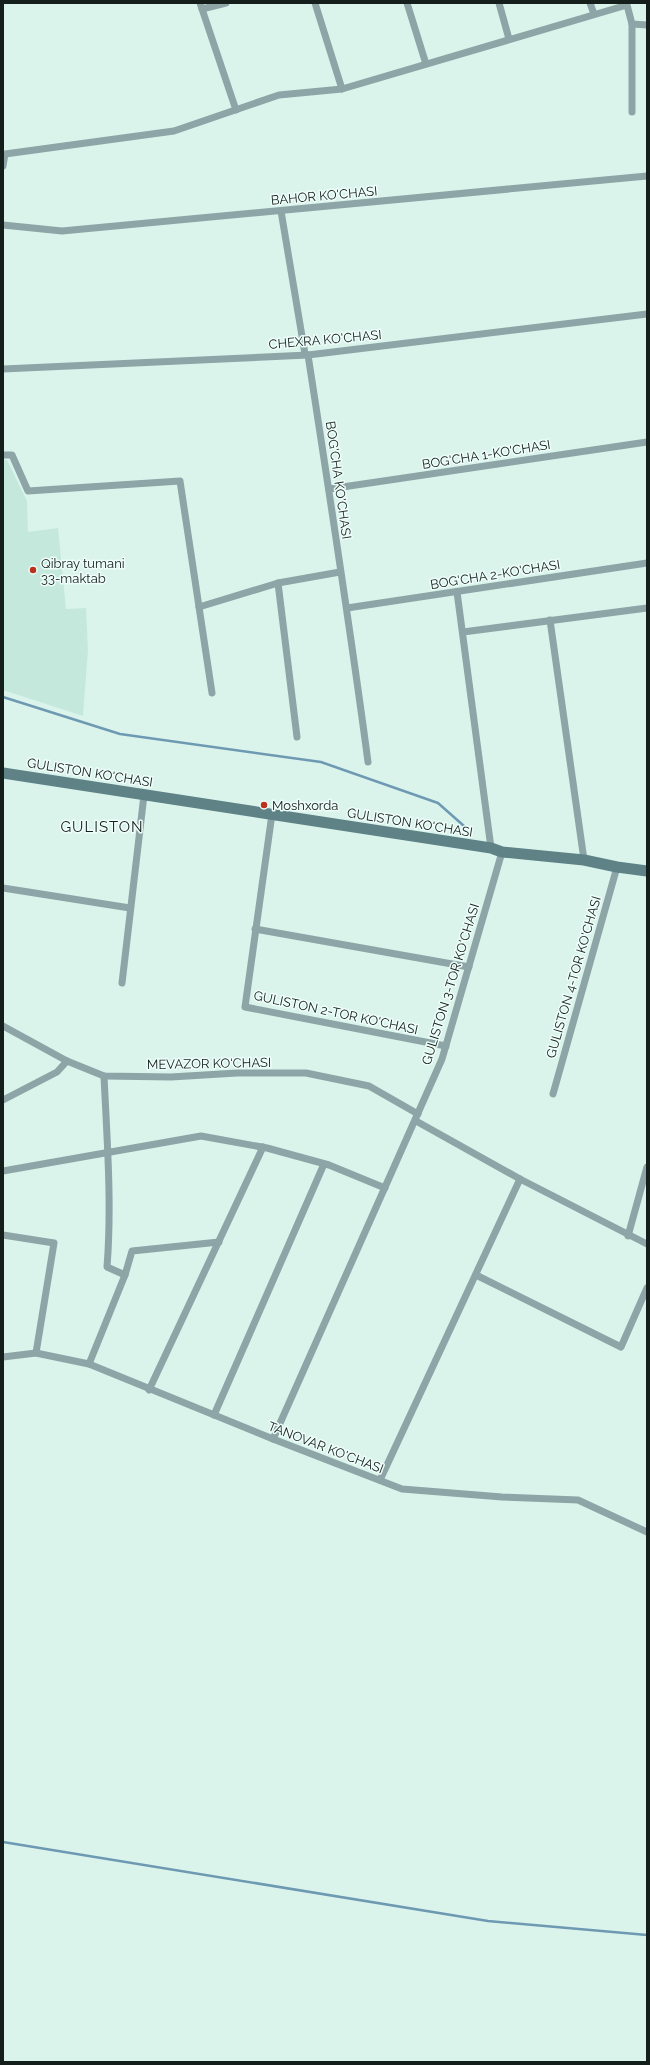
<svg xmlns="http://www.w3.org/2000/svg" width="650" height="2065" font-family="Raleway,sans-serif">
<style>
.built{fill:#c5e8dd}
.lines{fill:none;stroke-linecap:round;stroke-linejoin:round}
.stream{stroke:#6e99b2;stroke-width:2.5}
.minor{stroke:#8da5a7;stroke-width:7}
.secondary{stroke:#5e8286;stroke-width:11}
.poi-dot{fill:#bc301f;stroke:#effefa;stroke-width:1.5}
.labels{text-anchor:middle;stroke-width:3;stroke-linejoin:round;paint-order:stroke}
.street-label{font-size:13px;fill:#141e1b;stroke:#effefa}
.poi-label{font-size:13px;fill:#141e1b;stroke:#effefa;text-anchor:start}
.quarter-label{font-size:15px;letter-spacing:1px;fill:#141e1b;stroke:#effefa}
</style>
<rect width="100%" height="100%" fill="#daf4ec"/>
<!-- built -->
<path class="built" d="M3 460H7L27 501 28 532 58 528 66 609 86 608 88 650 83 716 3 690Z"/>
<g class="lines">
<!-- stream -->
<g class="stream">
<path d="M3 697 120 734 321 762 438 803 464 826"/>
<path d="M3 1842 488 1921 647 1935"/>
</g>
<!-- minor -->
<g class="minor">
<path d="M200 3 236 110"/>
<path d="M315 3 342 89"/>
<path d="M407 3 426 64"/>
<path d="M499 3 509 39"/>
<path d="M590 3 594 14"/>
<path d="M202 9 226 3"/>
<path d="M632 24V112"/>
<path d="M3 166 5 154 174 131 279 95 342 89 627 5 632 24 647 25"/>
<path d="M281 211 305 354"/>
<path d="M3 225 62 231 647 176"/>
<path d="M308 355C329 491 350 626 368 762"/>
<path d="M3 369 308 355 647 314"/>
<path d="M3 455H12L28 491 180 481 212 693"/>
<path d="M329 489 647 442"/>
<path d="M278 583 297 737"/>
<path d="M457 592 491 848"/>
<path d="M199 607 278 583 340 572"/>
<path d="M347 608 647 563"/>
<path d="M550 620 584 860"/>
<path d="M463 632 647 608"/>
<path d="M272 814 245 1007 446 1046"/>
<path d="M3 888 130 908"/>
<path d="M255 929 469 967"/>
<path d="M122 983 144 795"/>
<path d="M3 1026 67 1061 104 1076 171 1077 237 1073H306L369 1086 418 1114"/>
<path d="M104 1076C107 1140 112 1203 107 1267L125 1275"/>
<path d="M553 1094 617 867"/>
<path d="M3 1100 57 1072 67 1061"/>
<path d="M416 1121 520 1179 647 1244"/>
<path d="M3 1171 201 1136 267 1148 329 1165 385 1188"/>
<path d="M3 1235 54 1243 36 1353"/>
<path d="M628 1236 647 1167"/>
<path d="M476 1275 621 1347 647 1288"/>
<path d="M3 1357 36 1353 89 1364 273 1439 402 1489 502 1497 578 1500 647 1532"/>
<path d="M89 1364 125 1275 132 1251 219 1242"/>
<path d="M149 1390 263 1147"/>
<path d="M214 1415 324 1164"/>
<path d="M273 1439 442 1059 502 852"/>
<path d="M380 1480 520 1179"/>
</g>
<!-- secondary -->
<path class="secondary" d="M3 773 491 848 502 852 584 860 617 867 647 871"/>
</g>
<!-- markers -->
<g class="poi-dot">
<circle cx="33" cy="570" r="4"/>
<circle cx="264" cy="805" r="4"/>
</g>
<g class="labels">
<!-- street labels -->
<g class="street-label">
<text transform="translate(324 195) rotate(-5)" y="5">BAHOR KO'CHASI</text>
<text transform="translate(325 339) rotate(-5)" y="5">CHEXRA KO'CHASI</text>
<text transform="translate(486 454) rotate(-9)" y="5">BOG'CHA 1-KO'CHASI</text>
<text transform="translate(339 480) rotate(82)" y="5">BOG'CHA KO'CHASI</text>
<text transform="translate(495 574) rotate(-9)" y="5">BOG'CHA 2-KO'CHASI</text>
<text transform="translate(90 772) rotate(9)" y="5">GULISTON KO'CHASI</text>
<text transform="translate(410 822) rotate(9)" y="5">GULISTON KO'CHASI</text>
<text transform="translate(573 977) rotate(-74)" y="5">GULISTON 4-TOR KO'CHASI</text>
<text transform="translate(450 984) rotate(-73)" y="5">GULISTON 3-TOR KO'CHASI</text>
<text transform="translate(336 1012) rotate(12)" y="5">GULISTON 2-TOR KO'CHASI</text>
<text transform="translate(209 1063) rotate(-1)" y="5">MEVAZOR KO'CHASI</text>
<text transform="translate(326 1447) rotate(21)" y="5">TANOVAR KO'CHASI</text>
</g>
<!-- poi labels -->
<g class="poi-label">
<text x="41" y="568">Qibray tumani<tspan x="41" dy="15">33-maktab</tspan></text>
<text x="272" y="810">Moshxorda</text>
</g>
<!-- quarter labels -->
<g class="quarter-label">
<text x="102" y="832">GULISTON</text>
</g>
</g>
<!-- border -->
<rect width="650" height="2065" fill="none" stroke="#141e1b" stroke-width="8"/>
</svg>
